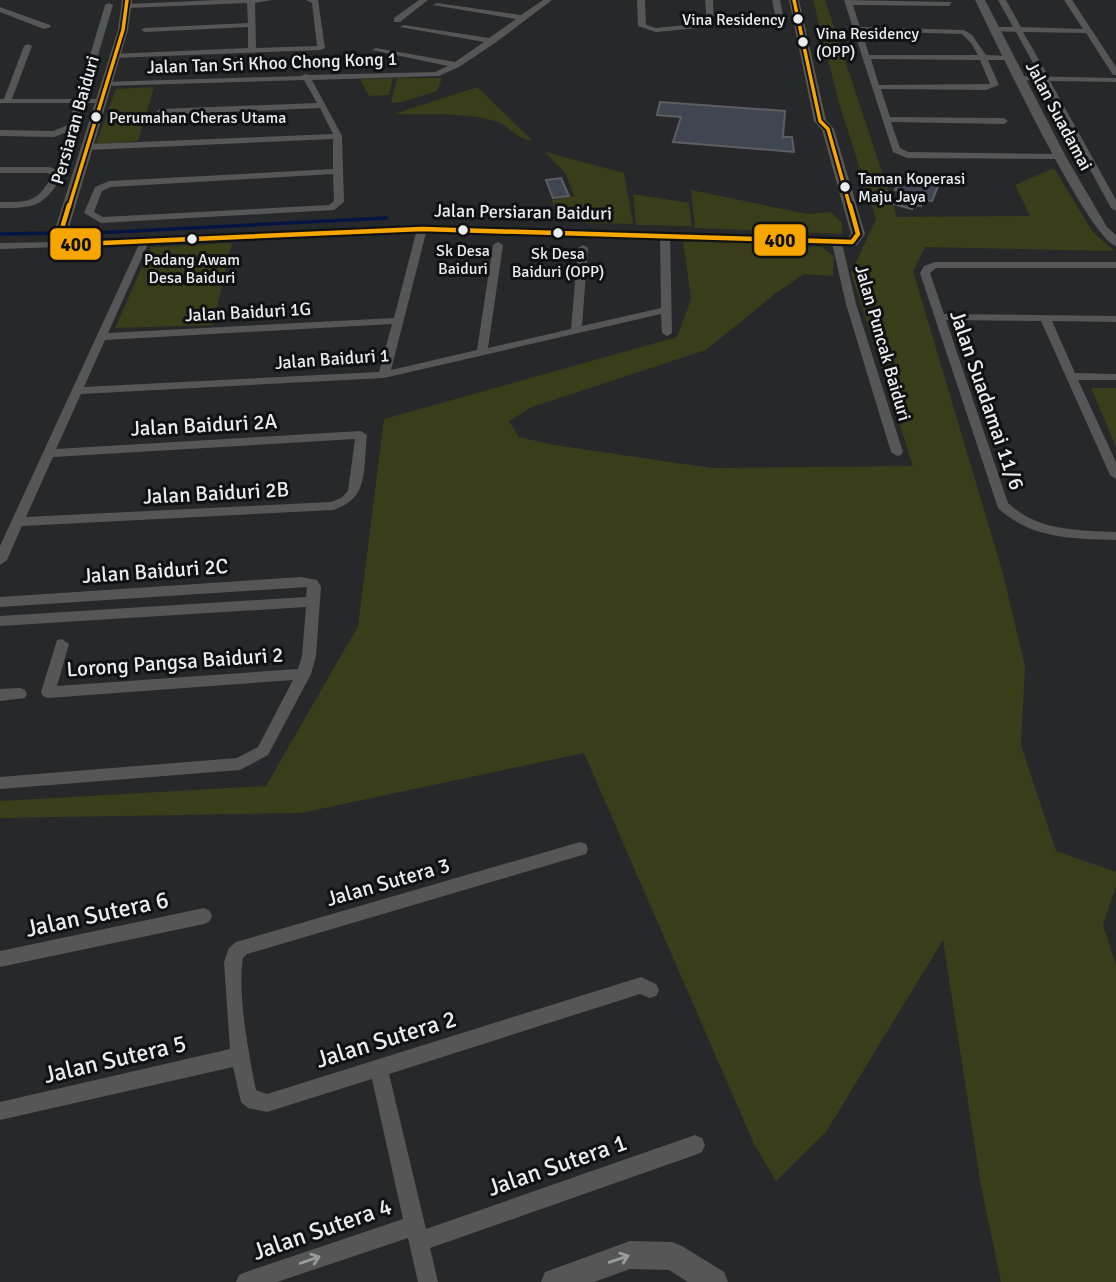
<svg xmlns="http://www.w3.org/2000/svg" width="1116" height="1282" font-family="Signika,sans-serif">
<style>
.green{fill:#393d1a}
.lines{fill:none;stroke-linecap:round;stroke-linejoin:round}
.stream{stroke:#041543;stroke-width:3.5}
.building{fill:#3f4551;stroke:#5d5e60;stroke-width:2}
.minor{fill:#565656;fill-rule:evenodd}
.tertiary{fill:#565656;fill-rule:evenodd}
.bus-1-far1-casing{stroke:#101112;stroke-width:7}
.bus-1-casing{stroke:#101112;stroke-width:9}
.bus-1-far1{stroke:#f7a600;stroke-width:3.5}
.bus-1{stroke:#f7a600;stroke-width:4.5}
.oneway{stroke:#999a9a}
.bus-dot{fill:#eaecee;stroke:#101112;stroke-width:2.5}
.labels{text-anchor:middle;stroke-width:6;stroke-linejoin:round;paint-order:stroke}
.far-bus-label{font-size:16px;fill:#eaecee;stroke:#101112;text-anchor:start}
.far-street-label{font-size:18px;fill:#eaecee;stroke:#101112}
.street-label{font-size:21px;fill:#eaecee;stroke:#101112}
.near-street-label{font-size:24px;fill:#eaecee;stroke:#101112}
.line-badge{stroke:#101112;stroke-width:2.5}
.pale-badge-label{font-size:19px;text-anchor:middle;font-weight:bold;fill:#111}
</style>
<rect width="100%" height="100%" fill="#27282a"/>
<!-- green -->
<g class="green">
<path d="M813 0H825L897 217 1030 216 1015 185 1054 168 1092 231 1114 251 925 247 913 271 1002 570 1025 666 1021 745 1056 851 1116 872V886L1103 925 1116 965V1282H1001L981 1186 943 940 826 1132 776 1181 754 1144 584 753 301 813 0 818V801L266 786 358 626 384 419 677 337 691 299 683 240 822 247 834 256 833 276 804 274 776 293 706 350 532 407 509 421 519 437 554 445 712 468 913 466 851 273 876 219 839 103Z"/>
<path d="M393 78 389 95 369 96 360 79Z"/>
<path d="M397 78H442L437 91 402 102 391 103Z"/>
<path d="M154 87 138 141 96 144 116 89Z"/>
<path d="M477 87 533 141C514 139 510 125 495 121 463 112 427 115 394 114Z"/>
<path d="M545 152 624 173 633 224 583 223 580 210 555 211 552 200 574 196 566 174Z"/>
<path d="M691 190 807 214 831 212 842 223V234L695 228Z"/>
<path d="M633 194 689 203 692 226 636 225Z"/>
<path d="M232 243 213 325 115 328 151 247Z"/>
<path d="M1091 388H1116V447Z"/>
</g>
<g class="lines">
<!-- stream -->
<path class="stream" d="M0 234 114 232 387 218"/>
</g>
<!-- building -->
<g class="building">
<path d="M660 102 785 111 783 137H792L794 152 673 142 681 117 657 115Z"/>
<path d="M561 178 569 196 553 198 546 180Z"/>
<path d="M905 178 939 184 932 201 923 200 921 206 914 205 912 209 894 204 901 191 895 190 901 179Z"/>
</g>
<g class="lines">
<!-- minor -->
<g class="minor">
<path d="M217 0H272L255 3 256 48 317 46 312 3 306 0H318L325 48 321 50 113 58 109 56 113 54 248 48V27L145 32 141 30 145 28 248 23 247 3 128 8 124 6 128 4Z"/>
<path d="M419 0H428L400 22H394V18Z"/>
<path d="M543 0H552L495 43 459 67 439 76 312 80 342 136 344 202 334 210 101 223 84 213 95 187 109 181 333 169V139L89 150 85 147 89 144 333 134 320 108 160 115 156 112 160 109 317 103 304 80 105 86 101 84 102 82 301 76 305 74 309 75 435 72 448 66 372 50 376 48 455 62 484 42 400 27 404 25 489 38 516 19 433 5 437 3 521 15ZM333 174 334 201 329 205 103 217 94 212 102 191 111 187Z"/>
<path d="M637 0H645L646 25 656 28 707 23 705 0H713L714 22 771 17 775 15 772 0H780L783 16 772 21 656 32 638 26Z"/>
<path d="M844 0 952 2 949 6 853 5 860 27 964 30 972 35 986 55 1009 56 1013 58 1009 60H988L999 85 986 90 881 89 890 117 1004 118 1008 121 1004 124 891 122 900 148 908 152 1060 154 1064 157 1063 159 907 158 893 152ZM862 31 962 34 971 43 978 55H869ZM871 59 980 60 990 84 879 85Z"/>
<path d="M998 0H1006L1021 27 1083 29 1064 0H1072L1116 67V75H1113L1086 33 1023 32 1046 72 1039 74 1016 32 995 31 991 29 995 27H1013Z"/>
<path d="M109 3 113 5 85 99H103V103H83L75 129 54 137 0 136V130L53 131 68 125 75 103H0V99H4L24 46 28 44 32 46 12 99H77L105 5Z"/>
<path d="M0 7 50 25 51 27 44 29 0 12Z"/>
<path d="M1017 76 1116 78V82L1050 81 1116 200V211L1111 208 1042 81 1020 80 1016 78Z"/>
<path d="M0 167H49L58 170 62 176C44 207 34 208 0 208V202C29 202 37 203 52 176L48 173H0Z"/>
<path d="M422 226 427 229 391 370 477 350 493 245 498 242 503 245 488 348 571 329 578 248 583 245 588 248 582 326 661 308 660 235 665 232 670 235 672 333 667 336 662 333 661 314 384 378 81 394 56 449 361 431 367 435C363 468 370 499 333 510L22 526 7 560 0 565V546L141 240 149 242 108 333 394 318 417 229ZM392 324 379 372 84 387 105 340ZM355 439 348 491 341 498 331 502 26 517 53 457Z"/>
<path d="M837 240 842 243 856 304 903 452 901 455 897 456 891 452 846 304 832 243Z"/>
<path d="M57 242 62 245 60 247 0 249V243Z"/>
<path d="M935 262H1116V268H936L930 273 944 314 1116 316V322L1052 321 1075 373 1116 374V380H1078L1116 462V479L1110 475 1041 321 946 320 1008 503C1038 531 1077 530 1116 532V540C1073 539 1031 539 998 508L920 273 924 266Z"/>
<path d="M301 577 317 580 321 587 316 656 311 674 268 755 240 770 0 789V777L237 758 258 747 293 680 48 698 43 696 41 692 57 640 62 639 69 644 57 686 298 669 302 656 306 607 0 626V616L306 597 307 587 0 607V597Z"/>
<path d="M20 688 25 690 27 694 25 698 0 701V689Z"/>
<path d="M580 842 586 844 588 849 586 854 247 954 243 958C237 992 249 1056 256 1090L267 1094 641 977 656 984 659 990 656 996 650 998 640 994 389 1074 426 1229 695 1135 702 1138 705 1145 702 1152 695 1155 430 1248 438 1282H418L408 1238 277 1282H236L239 1275 246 1272 403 1219 372 1079 267 1112 248 1108 241 1102 233 1067 0 1120V1102L230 1049 224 962 229 948 236 942Z"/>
<path d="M204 908 210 911 212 916 210 921 204 924 0 967V951Z"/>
</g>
<!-- tertiary -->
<g class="tertiary">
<path d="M122 0H132L128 30 65 241 422 225 848 238 851 234 822 130 814 121 789 0H799L826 120 834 129 865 234 857 245 852 246 422 233 52 248 50 245 118 30Z"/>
<path d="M975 0H985L1066 157 1107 227 1116 235V246C1087 237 994 38 975 0Z"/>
<path d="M630 1241 672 1242 682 1246 724 1272 728 1282H688L669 1270 630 1269 594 1282H541L545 1272Z"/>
</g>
<defs>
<g id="bus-1-far1">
<path d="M794 0 820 121 828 129 850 207"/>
<path d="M69 207 123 30 127 0"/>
</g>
<path id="bus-1" d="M69 205 57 245 422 229 852 242 858 234 850 205"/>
</defs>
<!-- bus-1-far1 casing -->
<use href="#bus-1-far1" class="bus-1-far1-casing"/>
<!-- bus-1 casing -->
<use href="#bus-1" class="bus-1-casing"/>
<!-- bus-1-far1 -->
<use href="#bus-1-far1" class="bus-1-far1"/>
<!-- bus-1 -->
<use href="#bus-1" class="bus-1"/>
</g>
<!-- one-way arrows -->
<defs><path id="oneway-shaft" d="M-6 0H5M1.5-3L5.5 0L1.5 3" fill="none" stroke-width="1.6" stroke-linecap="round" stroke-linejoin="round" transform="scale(1.75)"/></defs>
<g class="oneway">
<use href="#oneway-shaft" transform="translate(619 1259) rotate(-19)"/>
<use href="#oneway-shaft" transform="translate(310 1260) rotate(-19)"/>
</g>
<!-- markers -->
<g class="bus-dot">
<circle cx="798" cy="19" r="6"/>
<circle cx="803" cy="42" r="6"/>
<circle cx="96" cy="117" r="6"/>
<circle cx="845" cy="187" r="6"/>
<circle cx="463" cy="230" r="6"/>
<circle cx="558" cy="233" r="6"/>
<circle cx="192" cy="239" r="6"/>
</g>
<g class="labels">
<!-- far-bus labels -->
<g class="far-bus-label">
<text x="785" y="25" text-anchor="end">Vina Residency</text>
<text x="816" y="39">Vina Residency<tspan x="816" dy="18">(OPP)</tspan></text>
<text x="109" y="123">Perumahan Cheras Utama</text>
<text x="858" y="184">Taman Koperasi<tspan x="858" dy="18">Maju Jaya</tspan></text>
<text x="463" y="256" text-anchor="middle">Sk Desa<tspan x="463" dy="18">Baiduri</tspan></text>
<text x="558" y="259" text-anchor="middle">Sk Desa<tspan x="558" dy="18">Baiduri (OPP)</tspan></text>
<text x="192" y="265" text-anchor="middle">Padang Awam<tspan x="192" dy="18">Desa Baiduri</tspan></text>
</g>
<!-- far-street labels -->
<g class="far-street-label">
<text transform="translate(272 63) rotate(-2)" y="6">Jalan Tan Sri Khoo Chong Kong 1</text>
<text transform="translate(1059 116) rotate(62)" y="6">Jalan Suadamai</text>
<text transform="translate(75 120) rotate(-74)" y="6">Persiaran Baiduri</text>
<text transform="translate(523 212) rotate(1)" y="6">Jalan Persiaran Baiduri</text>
<text transform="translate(248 312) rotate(-3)" y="6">Jalan Baiduri 1G</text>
<text transform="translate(883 343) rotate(74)" y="6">Jalan Puncak Baiduri</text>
<text transform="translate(332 359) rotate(-4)" y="6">Jalan Baiduri 1</text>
</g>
<!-- street labels -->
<g class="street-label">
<text transform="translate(987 400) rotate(71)" y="7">Jalan Suadamai 11/6</text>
<text transform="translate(204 425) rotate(-3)" y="7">Jalan Baiduri 2A</text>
<text transform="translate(216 493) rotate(-3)" y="7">Jalan Baiduri 2B</text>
<text transform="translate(155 571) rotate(-4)" y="7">Jalan Baiduri 2C</text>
<text transform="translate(175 662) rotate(-4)" y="7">Lorong Pangsa Baiduri 2</text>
<text transform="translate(388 882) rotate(-16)" y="7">Jalan Sutera 3</text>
</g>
<!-- near-street labels -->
<g class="near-street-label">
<text transform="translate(97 914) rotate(-12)" y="8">Jalan Sutera 6</text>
<text transform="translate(386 1039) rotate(-17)" y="8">Jalan Sutera 2</text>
<text transform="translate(115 1059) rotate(-13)" y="8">Jalan Sutera 5</text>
<text transform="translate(557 1165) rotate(-19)" y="8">Jalan Sutera 1</text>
<text transform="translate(322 1229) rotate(-19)" y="8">Jalan Sutera 4</text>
</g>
</g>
<g class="line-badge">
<rect x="753" y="223" width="54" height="34" rx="7" fill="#f7a600"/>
<rect x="49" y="227" width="53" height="34" rx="7" fill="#f7a600"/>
</g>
<g class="pale-badge-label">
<text x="780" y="247">400</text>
<text x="76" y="251">400</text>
</g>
</svg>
